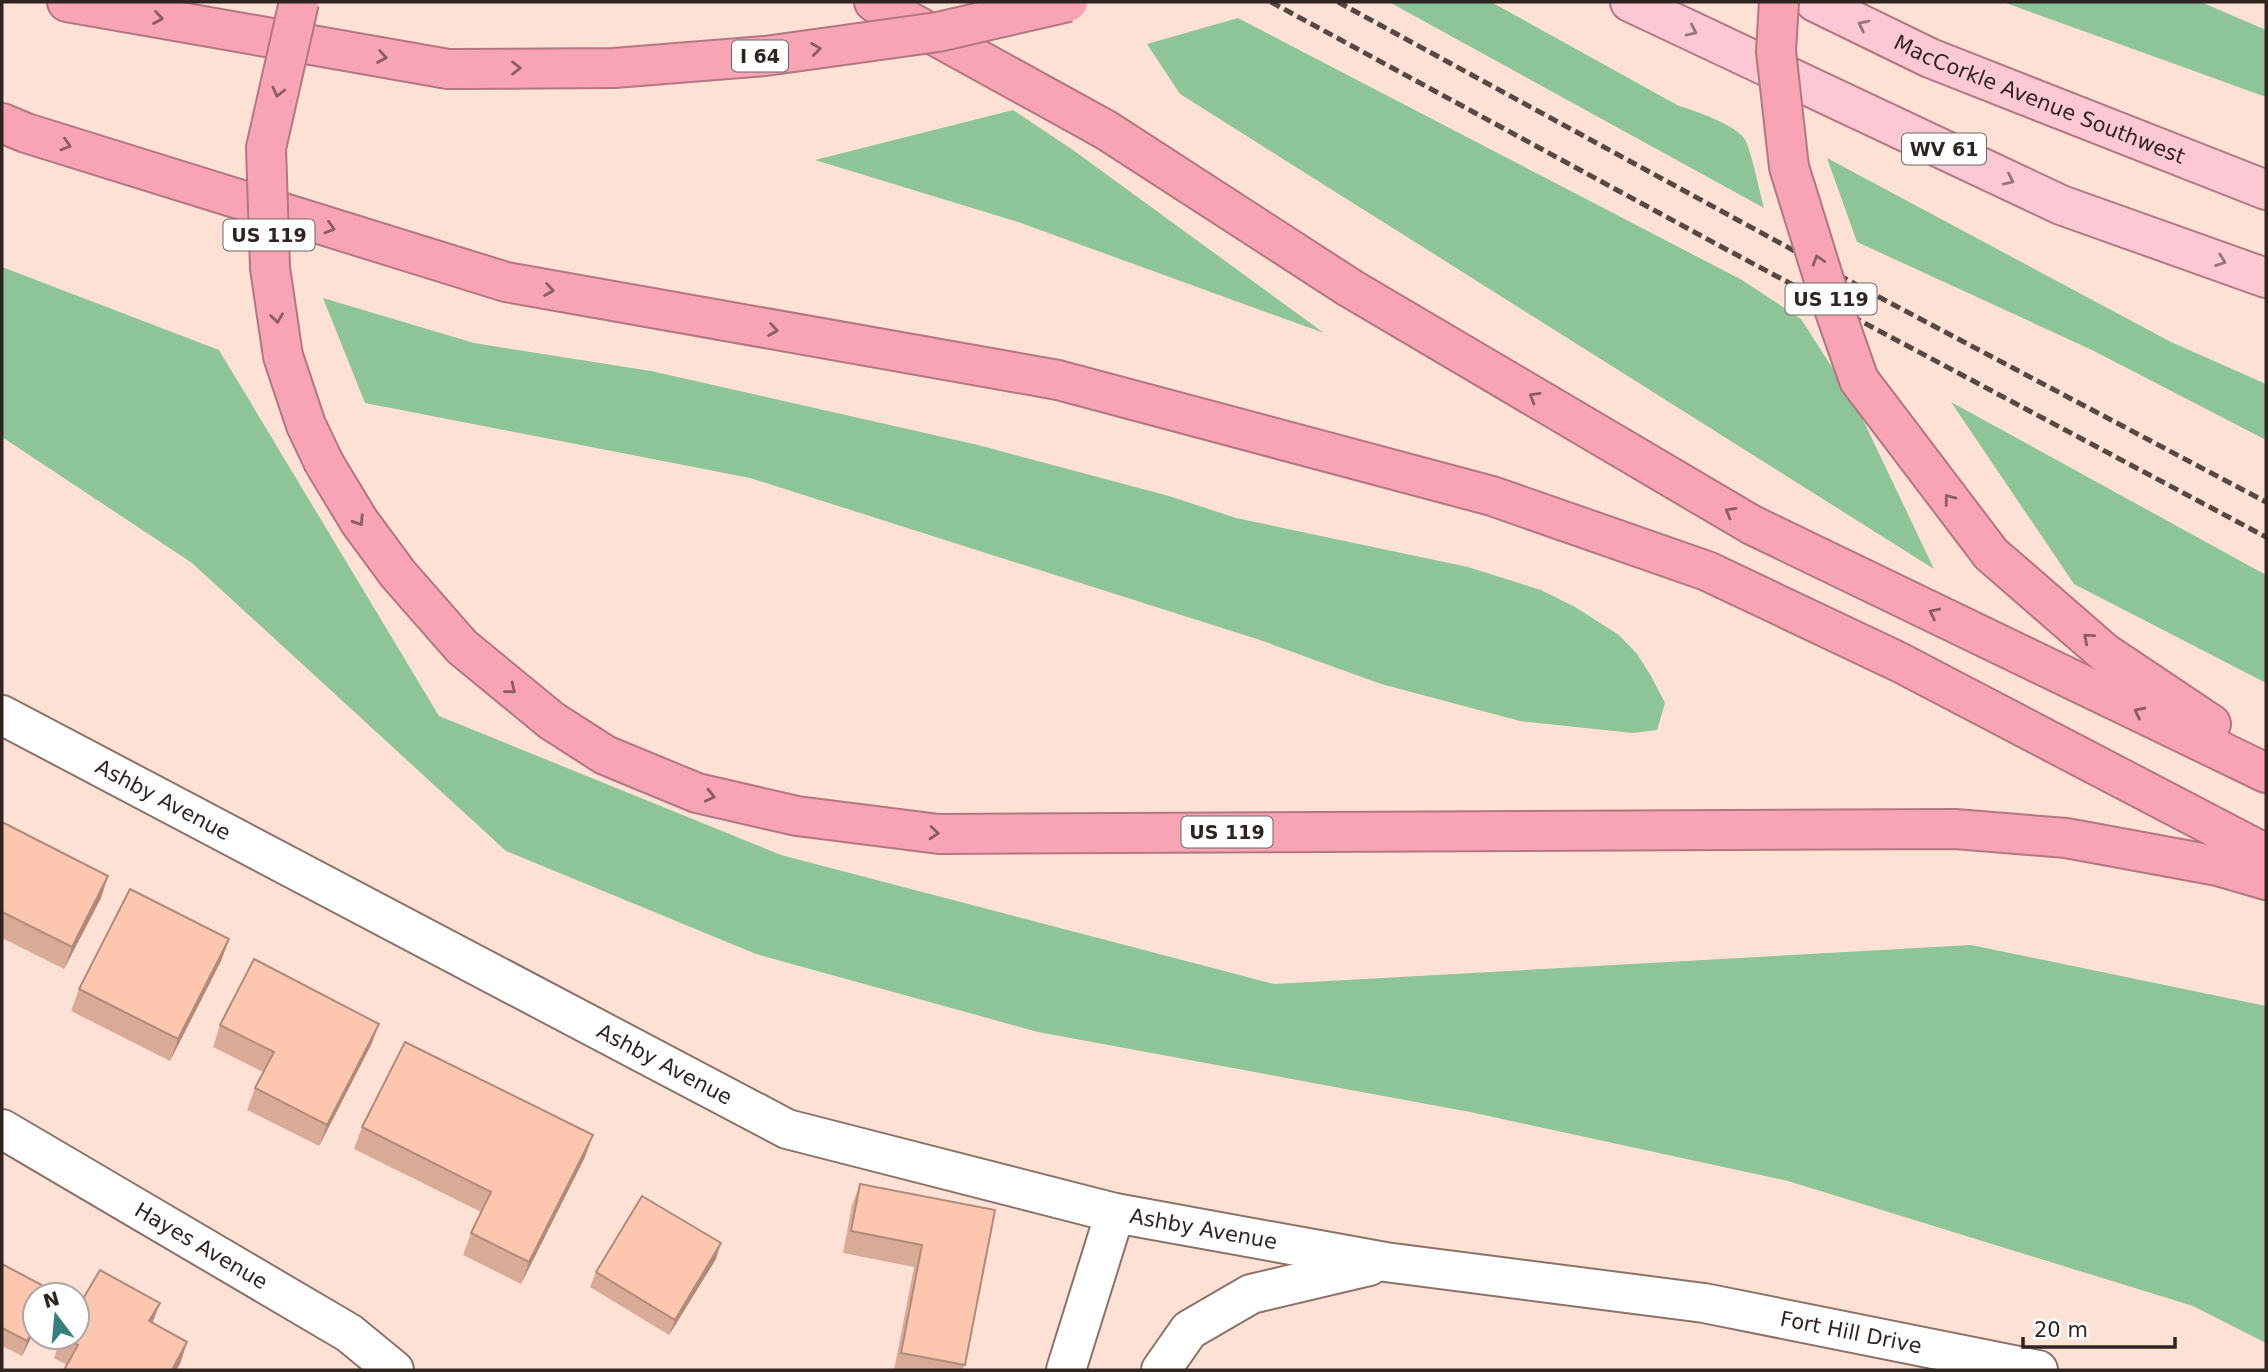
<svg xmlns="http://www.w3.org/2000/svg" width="2268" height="1372" font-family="'DejaVu Sans',sans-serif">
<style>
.forest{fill:#8dc598}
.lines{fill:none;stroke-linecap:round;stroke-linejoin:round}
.minor-casing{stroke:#8b7267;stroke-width:42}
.primary-casing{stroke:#b27781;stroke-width:42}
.motorway-casing{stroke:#b27781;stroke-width:42}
.minor{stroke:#fff;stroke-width:38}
.primary{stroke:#fbc8d3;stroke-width:38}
.motorway{stroke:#f9a4b5;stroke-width:38}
.rail{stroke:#564842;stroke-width:5;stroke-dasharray:10 5;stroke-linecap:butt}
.motorway-bridge-casing{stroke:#b27781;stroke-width:42;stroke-linecap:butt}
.motorway-bridge{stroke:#f9a4b5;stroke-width:38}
.wall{fill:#d9aa96}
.shaded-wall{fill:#b08b7a}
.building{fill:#fcc6af;stroke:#b08b7a;stroke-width:2}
.oneway{stroke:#8a5e63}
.oneway2{stroke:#95767a}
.labels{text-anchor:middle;stroke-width:5;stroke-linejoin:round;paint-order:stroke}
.shield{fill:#fff;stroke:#6d6663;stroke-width:2}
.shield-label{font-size:19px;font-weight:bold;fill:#2f2420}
.street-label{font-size:21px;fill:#2f2420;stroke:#fff}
</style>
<rect width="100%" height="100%" fill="#fee1d5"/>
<!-- forest -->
<g class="forest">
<path d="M1389 2H1491L1679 106C1696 111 1733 124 1744 138 1751 148 1760 194 1764 208Z"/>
<path d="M2003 2H2201L2266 30V97Z"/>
<path d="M1238 18 1742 280 1801 319 1855 403 1934 569 1180 94 1147 44Z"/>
<path d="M1013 110 1073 150 1324 333 1018 222 815 160Z"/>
<path d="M1827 158 2171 342 2266 384V440L2092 350 1857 242Z"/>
<path d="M2 267 219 350 439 716 781 855 1274 984 1971 945 2266 1006V1343L2193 1306 1788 1181 1470 1112 1038 1032 756 954 506 851 192 563 2 437Z"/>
<path d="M323 298 474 343 651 371 978 445 1169 496 1236 518 1468 567 1541 590 1575 607 1619 635 1637 654 1651 676 1665 703 1657 730 1633 733 1520 721 1381 684 1260 640 750 478 365 403Z"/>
<path d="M1951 402 2266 575V683L2074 584Z"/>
</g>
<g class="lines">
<defs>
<g id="minor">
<path id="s1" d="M2 715 787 1129 1115 1213 1385 1262 1704 1303 2038 1370"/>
<path id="s2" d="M2 1129 349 1333 394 1370"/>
<path d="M1066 1370 1115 1213"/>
<path d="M1161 1370 1189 1330 1251 1294 1369 1266"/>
</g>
<g id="primary">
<path d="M1630 2 2061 205 2266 278"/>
<path id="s3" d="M1815 2 1930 58 2266 190"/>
</g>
<g id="motorway">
<path d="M67 2 448 69"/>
<path d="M874 2 1106 130 1350 288 1752 525 2266 773"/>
<path d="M2 123 26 133 506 282 1058 380 1492 496 1707 571 1899 662 2266 854"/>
<path d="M324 463 359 521 398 574 462 647 552 721 605 755 697 793 797 816 939 834 1955 829 2066 838 2218 866 2266 880"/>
<path d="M1991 554 2105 653 2211 724"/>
</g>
</defs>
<!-- minor casing -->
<use href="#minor" class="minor-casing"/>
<!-- primary casing -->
<use href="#primary" class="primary-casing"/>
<!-- motorway casing -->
<use href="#motorway" class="motorway-casing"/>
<!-- minor -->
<use href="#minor" class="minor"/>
<!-- primary -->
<use href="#primary" class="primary"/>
<!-- motorway -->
<use href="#motorway" class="motorway"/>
<!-- rail -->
<g class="rail">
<path d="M1271 2 1720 246 2266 537"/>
<path d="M1338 2 1879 297 2266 502"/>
</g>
<defs>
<g id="motorway-bridge">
<path d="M299 2 266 148 270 268 283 356 306 425 324 463"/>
<path d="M1779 2 1776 51 1789 167 1824 280 1859 380 1991 554"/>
<path d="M448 69 614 68 765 56 938 32 1068 2"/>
</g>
</defs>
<!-- motorway-bridge casing -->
<use href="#motorway-bridge" class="motorway-bridge-casing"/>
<!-- motorway-bridge -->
<use href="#motorway-bridge" class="motorway-bridge"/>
</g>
<!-- wall -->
<g class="wall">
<path d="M2 822 101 898 64 969 2 938Z"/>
<path d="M229 939 221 961 170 1061 71 1011 79 989Z"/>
<path d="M379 1024 371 1045 319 1146 247 1110 255 1088 263 1072 213 1047 220 1025Z"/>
<path d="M362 1127 585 1157 521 1284 463 1255 471 1233 481 1212 354 1149Z"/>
<path d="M860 1184 995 1210 963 1370H894L914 1267 843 1253 852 1205Z"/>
<path d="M716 1259 669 1335 590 1287 596 1272Z"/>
<path d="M2 1264 35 1295V1330L22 1356 2 1346Z"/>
<path d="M152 1322 187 1342 180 1364 176 1370H64L67 1365 54 1358 61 1337Z"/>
</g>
<!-- shaded-wall -->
<g class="shaded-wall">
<path d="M108 876 101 898 64 969 72 947Z"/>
<path d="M229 939 221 961 170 1061 178 1039Z"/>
<path d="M379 1024 371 1045 319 1146 327 1125Z"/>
<path d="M593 1135 585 1157 521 1284 529 1262Z"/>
<path d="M721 1243 716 1259 669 1335 675 1320Z"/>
<path d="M160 1303 152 1324 149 1321Z"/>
<path d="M35 1326V1330L22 1356 27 1341Z"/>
<path d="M187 1342 180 1364 176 1370H172Z"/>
</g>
<!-- building -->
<g class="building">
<path d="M2 822 108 876 72 947 2 912Z"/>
<path d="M130 889 229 939 178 1039 79 989Z"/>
<path d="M254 959 379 1024 327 1125 255 1088 274 1052 220 1025Z"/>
<path d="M405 1042 593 1135 529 1262 471 1233 491 1192 362 1127Z"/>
<path d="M860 1184 995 1210 965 1365 901 1353 922 1245 851 1231Z"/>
<path d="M642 1196 721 1243 675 1320 596 1272Z"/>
<path d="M2 1264 53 1291 51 1295H35V1326L27 1341 2 1328Z"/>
<path d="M100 1270 160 1303 149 1321 187 1342 172 1370H64L78 1345 64 1337H77V1309Z"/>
</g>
<!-- one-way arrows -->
<defs><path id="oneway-chevron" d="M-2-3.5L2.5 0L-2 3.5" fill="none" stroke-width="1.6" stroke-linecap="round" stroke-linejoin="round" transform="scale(1.75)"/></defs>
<g class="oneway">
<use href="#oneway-chevron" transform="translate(158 18) rotate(10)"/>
<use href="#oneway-chevron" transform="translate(816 49) rotate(-8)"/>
<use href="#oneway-chevron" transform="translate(382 57) rotate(10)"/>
<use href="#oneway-chevron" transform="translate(516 68)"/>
<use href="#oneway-chevron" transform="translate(278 92) rotate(103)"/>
<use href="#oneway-chevron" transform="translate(66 145) rotate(17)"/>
<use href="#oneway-chevron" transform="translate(330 228) rotate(17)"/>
<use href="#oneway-chevron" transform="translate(1818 260) rotate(-107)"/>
<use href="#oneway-chevron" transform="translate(549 290) rotate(10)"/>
<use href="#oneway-chevron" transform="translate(277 318) rotate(82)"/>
<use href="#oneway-chevron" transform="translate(773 330) rotate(10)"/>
<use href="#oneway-chevron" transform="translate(1534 397) rotate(-150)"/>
<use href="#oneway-chevron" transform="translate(1949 499) rotate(-127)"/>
<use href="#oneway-chevron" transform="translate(1730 512) rotate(-150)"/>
<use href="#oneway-chevron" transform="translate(359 521) rotate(57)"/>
<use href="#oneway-chevron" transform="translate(1934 613) rotate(-154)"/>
<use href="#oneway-chevron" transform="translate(2088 638) rotate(-139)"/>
<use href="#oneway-chevron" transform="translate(511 689) rotate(39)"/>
<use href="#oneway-chevron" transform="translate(2139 712) rotate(-154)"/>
<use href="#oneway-chevron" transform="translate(710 796) rotate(13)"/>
<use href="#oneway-chevron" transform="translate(934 833) rotate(5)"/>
</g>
<g class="oneway2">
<use href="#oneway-chevron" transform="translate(1863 25) rotate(-154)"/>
<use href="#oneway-chevron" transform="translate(1692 31) rotate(25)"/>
<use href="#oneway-chevron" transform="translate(2009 180) rotate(25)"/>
<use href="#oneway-chevron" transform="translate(2221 261) rotate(20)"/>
</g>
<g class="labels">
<!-- shield labels -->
<g class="shield">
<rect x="732" y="40.5" width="56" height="31" rx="5"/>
<rect x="1902" y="133.5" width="84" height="31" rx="5"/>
<rect x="223.5" y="219.5" width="91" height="31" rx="5"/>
<rect x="1785.5" y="283.5" width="91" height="31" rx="5"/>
<rect x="1181.5" y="816.5" width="91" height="31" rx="5"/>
</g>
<g class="shield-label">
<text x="760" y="63">I 64</text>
<text x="1944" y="156">WV 61</text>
<text x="269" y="242">US 119</text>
<text x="1831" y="306">US 119</text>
<text x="1227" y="839">US 119</text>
</g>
<!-- street labels -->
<g class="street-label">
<text dy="7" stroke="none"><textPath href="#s3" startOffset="245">MacCorkle Avenue Southwest</textPath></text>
<text dy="7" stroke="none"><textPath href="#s1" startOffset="182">Ashby Avenue</textPath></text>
<text dy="7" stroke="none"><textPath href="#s1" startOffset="749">Ashby Avenue</textPath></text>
<text dy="7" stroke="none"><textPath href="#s1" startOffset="1316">Ashby Avenue</textPath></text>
<text dy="7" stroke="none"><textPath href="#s2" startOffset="231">Hayes Avenue</textPath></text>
<text dy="7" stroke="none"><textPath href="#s1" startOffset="1972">Fort Hill Drive</textPath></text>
</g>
</g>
<!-- border -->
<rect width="2268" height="1372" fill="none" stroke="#2f2420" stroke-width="7"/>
<!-- north arrow -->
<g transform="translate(56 1316) rotate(344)"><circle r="33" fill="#ffffff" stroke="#aca7a6" stroke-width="2"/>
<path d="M0-5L12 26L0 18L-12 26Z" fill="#377f7c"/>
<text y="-10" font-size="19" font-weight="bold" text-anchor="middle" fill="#2f2420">N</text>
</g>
<!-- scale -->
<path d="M2023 1337v10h152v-10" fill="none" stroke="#2f2420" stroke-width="3.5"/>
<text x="2034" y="1337" font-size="21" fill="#2f2420" stroke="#ffffff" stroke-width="5" paint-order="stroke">20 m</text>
</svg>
